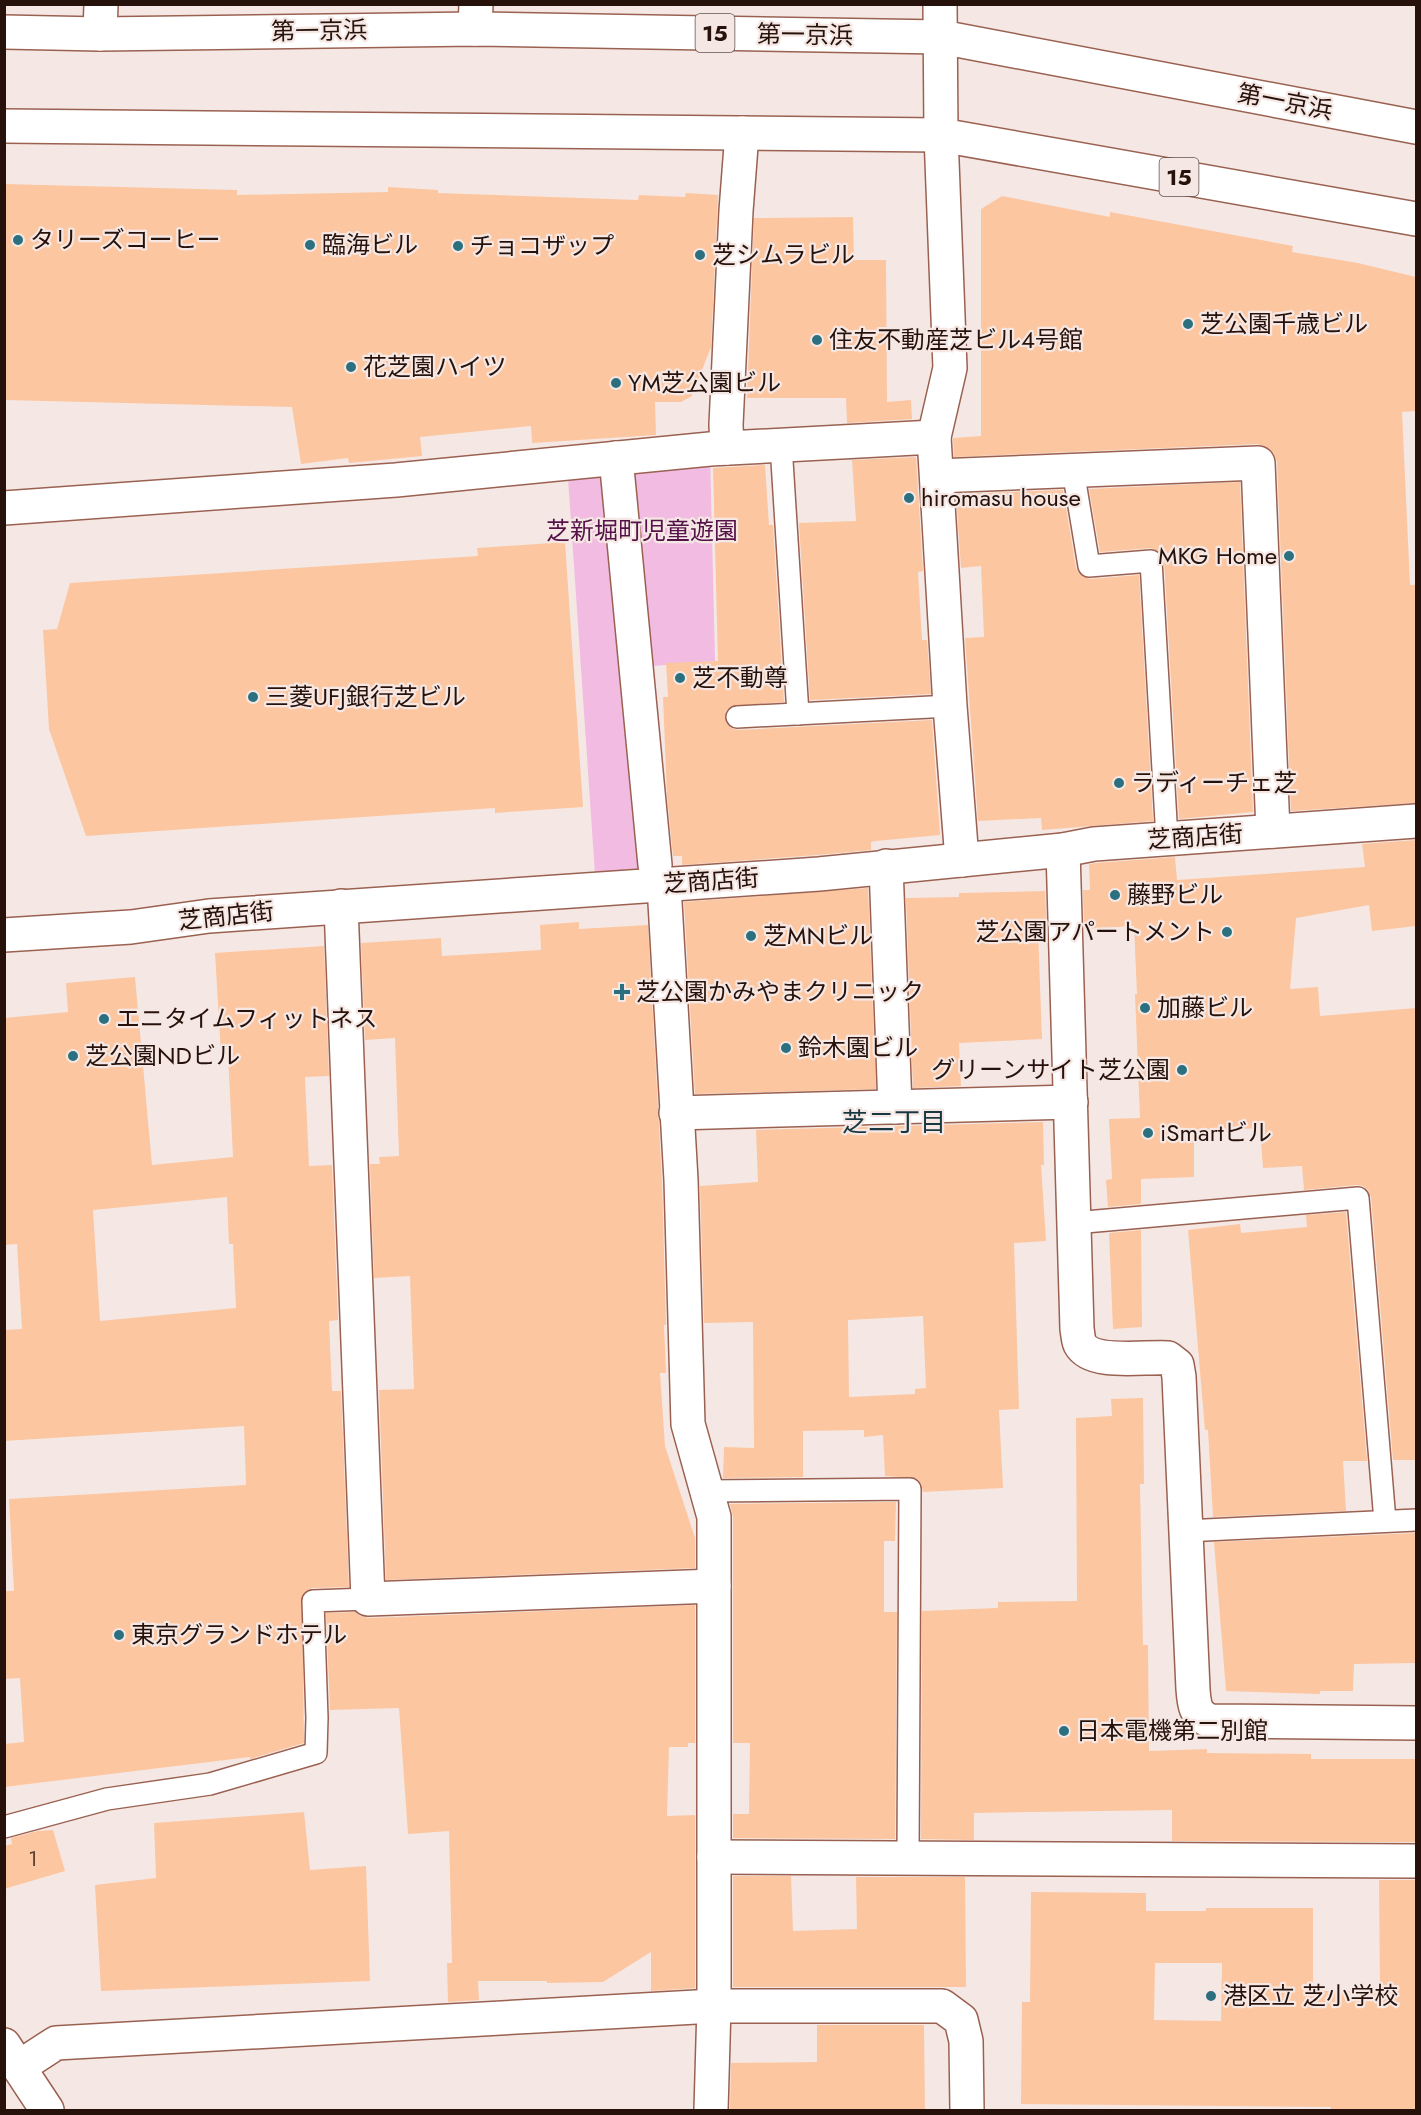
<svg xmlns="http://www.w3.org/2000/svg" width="1421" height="2115" font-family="Jost,'Noto Sans JP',sans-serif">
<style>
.green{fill:#f2bbe2}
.building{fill:#fcc6a1;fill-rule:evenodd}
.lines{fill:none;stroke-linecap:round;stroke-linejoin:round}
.lane-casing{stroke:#9a6151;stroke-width:24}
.street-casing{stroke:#9a6151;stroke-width:36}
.secondary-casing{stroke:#9a6151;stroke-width:36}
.highway-casing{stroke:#9a6151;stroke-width:36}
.lane{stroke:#fff;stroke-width:21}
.street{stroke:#fff;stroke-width:33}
.secondary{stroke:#fff;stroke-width:33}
.highway{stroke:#fff;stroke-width:33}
.poi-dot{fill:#2c7080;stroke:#f5e8e4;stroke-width:2}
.labels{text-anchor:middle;stroke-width:4.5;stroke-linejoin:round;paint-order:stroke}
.number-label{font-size:21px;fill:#5c3e30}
.shield{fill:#f5e8e4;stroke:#65524c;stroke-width:1.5}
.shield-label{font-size:22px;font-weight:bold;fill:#27110b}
.street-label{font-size:24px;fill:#27110b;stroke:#f5e8e4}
.poi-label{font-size:24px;fill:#27110b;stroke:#f5e8e4;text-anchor:start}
.park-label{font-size:24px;fill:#551249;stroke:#f5e8e4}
.neighbourhood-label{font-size:26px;fill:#183740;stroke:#f5e8e4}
</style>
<rect width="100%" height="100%" fill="#f5e8e4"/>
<!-- green -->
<path class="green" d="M710 449 715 661 641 667 651 886 596 889 567 463Z"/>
<!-- building -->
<g class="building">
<path d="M4 184 237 190V195L388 192V187L438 190V193L638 200 639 195 685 197 686 193 718 195 711 347 692 396 681 402H655L656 435 532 443 531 426 420 437 422 456 349 463 348 458 301 464 292 407 4 400Z"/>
<path d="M1002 196 1110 217V212L1293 246 1292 252 1358 263 1416 277V411L1402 412 1410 585H1415L1416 618V803L1291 811 1277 462 1274 454 1267 447 1257 444 954 457 953 438 981 436V209Z"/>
<path d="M853 217 854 260H886L887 402 911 400 912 419 847 423 846 398H747L754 218Z"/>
<path d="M916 457 923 571 918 572 922 640H927L931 694 810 700 799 523 856 521 852 460Z"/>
<path d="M765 465 769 525H773L784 702 731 706 725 712 726 723 731 728 738 730 932 720 940 835 876 841 871 842V850L817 855 682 865V856H673L667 795 663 697H668L666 663 718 661 713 468Z"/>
<path d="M1240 482 1253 812 1179 819 1164 560 1161 553 1151 548 1100 552 1089 489Z"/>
<path d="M1063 490 1076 568 1079 574 1090 579 1139 575 1153 821 1042 830 1041 818 978 821 965 638 984 637 981 566 961 568 956 494Z"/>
<path d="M565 542 583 807 495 813V808L86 836 49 729 43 630 57 629 70 583 478 556 477 548Z"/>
<path d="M1416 840V926L1372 931 1369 905 1296 918 1290 989 1318 987 1320 1016 1416 1008V1460H1393L1371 1197 1368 1190 1363 1186 1357 1185 1304 1190 1302 1166 1263 1168 1260 1128 1194 1132V1177L1141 1179V1204L1108 1207 1106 1180 1112 1179 1109 1119 1140 1118 1135 994H1137L1134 926 1084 929 1083 890H1090L1089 864 1096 863 1175 857 1177 880 1365 867 1362 844Z"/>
<path d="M868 888 876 1089 695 1094 684 902Z"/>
<path d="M1045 891 1047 931H1038L1042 1039 959 1043 961 1086 913 1088 906 898 959 897V893Z"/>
<path d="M579 922V929L648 925 662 1181 666 1325H664L666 1373H660L665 1446 695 1538V1568L386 1580 379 1390 414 1389 410 1276 374 1278 370 1164H380L379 1157 399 1156 395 1038 365 1040 361 943 441 938 442 956 541 950 540 925Z"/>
<path d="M324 946 329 1076 305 1077 309 1166 332 1165 338 1320 329 1321 332 1391H341L349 1587 312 1588 306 1591 302 1596 304 1743 250 1759V1757L4 1787V1744L24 1742 20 1678 4 1679V1591H14L9 1499 246 1485 244 1426 4 1441V1330L22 1329 17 1244 4 1245V1018L68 1012 66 983 135 977 152 1165 233 1157 228 1054H221L215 953ZM227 1197 229 1244H233L236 1308 100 1321 93 1210Z"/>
<path d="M1043 1122 1044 1165H1041L1046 1241 1014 1243 1019 1409 999 1410 1003 1488 923 1492 921 1483 916 1478 885 1476 883 1435 864 1437V1430L803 1431V1477L723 1478 724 1447 754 1448 753 1322 704 1323 700 1186 758 1182 756 1130ZM923 1316 926 1388 915 1389V1394L849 1397 848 1320Z"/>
<path d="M1346 1212 1367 1461H1343L1346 1511 1213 1517 1208 1430H1205L1188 1230 1240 1224 1241 1233 1307 1227 1306 1215Z"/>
<path d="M1141 1230 1142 1327 1113 1329 1109 1233Z"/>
<path d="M1143 1398 1144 1484H1140L1143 1645H1148L1149 1751 1207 1749V1753L1311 1754V1759H1416V1842L1172 1841V1810L974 1813V1840L921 1839 922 1611 998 1608V1602L1077 1601 1076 1418 1112 1416 1111 1399Z"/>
<path d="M896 1502 895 1541H884V1612H897L895 1839 733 1838V1814H749L750 1743H733V1517L730 1504Z"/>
<path d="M1416 1533V1663L1354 1664 1353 1691H1320V1694L1226 1691 1214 1542Z"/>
<path d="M695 1605V1743H688V1747H669L667 1816 695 1815V1988L651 1991V1952L603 1982 547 1983V1981H478L479 2000 448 2002 447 1963H452L449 1831 408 1834 399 1708 330 1710 326 1613 356 1612 360 1616 369 1618Z"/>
<path d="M304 1812 310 1870 366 1866 370 1981 101 1991 95 1885 156 1878 154 1823Z"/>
<path d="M53 1830 65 1871 4 1889V1846L12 1844 11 1838 38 1831Z"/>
<path d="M733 1876H791L793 1931 857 1929 856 1877H965L966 1987H733Z"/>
<path d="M1379 1880H1416V2110H1331V2107L1021 2104 1022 2002H1030L1031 1892 1146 1893V1911H1206V1908H1313V1991H1380ZM1155 1963H1222L1221 2021 1154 2020Z"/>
<path d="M817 2025H924L925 2110H730L731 2063 817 2062Z"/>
</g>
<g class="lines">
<defs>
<g id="lane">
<path d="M781 445 798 714"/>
<path d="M1073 470 1089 566 1151 561 1167 839"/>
<path d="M737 717 950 706"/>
<path d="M1074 1223 1358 1198 1385 1521"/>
<path d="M706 1491 910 1489 908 1857"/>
<path d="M1185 1531 1416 1520"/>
<path d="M4 1827 107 1799 210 1784 316 1753 317 1718 313 1601 368 1599"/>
</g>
<g id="street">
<path d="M475 29 476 4"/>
<path d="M100 34 101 4"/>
<path d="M941 135 950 368 934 437 950 706 962 860"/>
<path d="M727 448 726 425 736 211 742 133"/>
<path d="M616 458 655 865"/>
<path d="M937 476 1258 463 1273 831"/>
<path d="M4 508 396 480 710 449 934 437"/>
<path d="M1063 850 1077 1329C1078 1334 1078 1340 1080 1344 1092 1366 1146 1356 1168 1358L1177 1365 1179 1377 1193 1689C1194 1704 1195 1716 1211 1721L1416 1723"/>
<path d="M886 866 895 1107"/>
<path d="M664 885 681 1180 688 1424 714 1517V2006L711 2110"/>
<path d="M341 906 368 1599 714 1586"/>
<path d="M4 935 131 927 209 916 819 874 1063 850 1094 844 1416 821"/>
<path d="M676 1113 1071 1102"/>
<path d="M714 1857 1416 1861"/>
<path d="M19 2067 56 2043 714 2006H942L961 2020 966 2041 967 2110"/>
</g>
<g id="secondary">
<path d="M940 4 941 135"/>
<path d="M4 2045 47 2110"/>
</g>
<g id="highway">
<path d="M4 32 100 34 475 29 941 37 1416 127"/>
<path d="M4 126 941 135 1416 219"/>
</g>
</defs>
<!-- lane casing -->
<use href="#lane" class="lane-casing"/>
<!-- street casing -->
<use href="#street" class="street-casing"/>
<!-- secondary casing -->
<use href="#secondary" class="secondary-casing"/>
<!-- highway casing -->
<use href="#highway" class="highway-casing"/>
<!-- lane -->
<use href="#lane" class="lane"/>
<!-- street -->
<use href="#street" class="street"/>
<!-- secondary -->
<use href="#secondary" class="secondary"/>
<!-- highway -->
<use href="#highway" class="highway"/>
</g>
<!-- markers -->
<g class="poi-dot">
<circle cx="18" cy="240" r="6"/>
<circle cx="310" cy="245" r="6"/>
<circle cx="458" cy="246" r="6"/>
<circle cx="700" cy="255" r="6"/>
<circle cx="1188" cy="324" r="6"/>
<circle cx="817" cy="340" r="6"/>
<circle cx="351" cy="367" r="6"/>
<circle cx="616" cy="383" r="6"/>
<circle cx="909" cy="498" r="6"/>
<circle cx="1289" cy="556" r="6"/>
<circle cx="680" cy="678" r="6"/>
<circle cx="253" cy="697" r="6"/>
<circle cx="1119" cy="783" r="6"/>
<circle cx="1115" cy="895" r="6"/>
<circle cx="1227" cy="932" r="6"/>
<circle cx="751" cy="936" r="6"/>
<path d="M619 983h6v6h6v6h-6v6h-6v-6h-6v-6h6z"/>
<circle cx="1145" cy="1008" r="6"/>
<circle cx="104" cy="1019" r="6"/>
<circle cx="786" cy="1048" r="6"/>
<circle cx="73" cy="1056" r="6"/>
<circle cx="1182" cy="1070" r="6"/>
<circle cx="1148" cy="1133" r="6"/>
<circle cx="119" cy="1635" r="6"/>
<circle cx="1064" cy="1731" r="6"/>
<circle cx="1211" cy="1996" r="6"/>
</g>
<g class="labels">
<!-- number labels -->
<g class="number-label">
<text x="33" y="1866">1</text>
</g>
<!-- shield labels -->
<g class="shield">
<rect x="695.5" y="14" width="39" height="38" rx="4.5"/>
<rect x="1159.5" y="158" width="39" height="38" rx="4.5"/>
</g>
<g class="shield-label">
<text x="715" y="41">15</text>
<text x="1179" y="185">15</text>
</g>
<!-- street labels -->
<g class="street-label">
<text transform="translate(319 31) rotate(-1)" y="8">第一京浜</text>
<text transform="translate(805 35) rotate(1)" y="8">第一京浜</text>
<text transform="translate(1285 102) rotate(11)" y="8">第一京浜</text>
<text transform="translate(1195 837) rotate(-4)" y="8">芝商店街</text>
<text transform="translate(711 881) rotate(-4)" y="8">芝商店街</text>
<text transform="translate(226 916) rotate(-6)" y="8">芝商店街</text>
</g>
<!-- poi labels -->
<g class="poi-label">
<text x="30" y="248">タリーズコーヒー</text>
<text x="322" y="253">臨海ビル</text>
<text x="470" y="254">チョコザップ</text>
<text x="712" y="263">芝シムラビル</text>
<text x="1200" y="332">芝公園千歳ビル</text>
<text x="829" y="348">住友不動産芝ビル4号館</text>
<text x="363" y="375">花芝園ハイツ</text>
<text x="628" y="391">YM芝公園ビル</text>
<text x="921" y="506">hiromasu house</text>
<text x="1277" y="564" text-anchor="end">MKG Home</text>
<text x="692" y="686">芝不動尊</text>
<text x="265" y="705">三菱UFJ銀行芝ビル</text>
<text x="1131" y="791">ラディーチェ芝</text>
<text x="1127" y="903">藤野ビル</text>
<text x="1215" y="940" text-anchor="end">芝公園アパートメント</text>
<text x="763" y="944">芝MNビル</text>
<text x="636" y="1000">芝公園かみやまクリニック</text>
<text x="1157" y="1016">加藤ビル</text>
<text x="116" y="1027">エニタイムフィットネス</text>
<text x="798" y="1056">鈴木園ビル</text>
<text x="85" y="1064">芝公園NDビル</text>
<text x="1170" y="1078" text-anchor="end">グリーンサイト芝公園</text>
<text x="1160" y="1141">iSmartビル</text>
<text x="131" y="1643">東京グランドホテル</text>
<text x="1076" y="1739">日本電機第二別館</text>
<text x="1223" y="2004">港区立 芝小学校</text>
</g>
<!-- park labels -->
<g class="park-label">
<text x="642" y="539">芝新堀町児童遊園</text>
</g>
<!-- neighbourhood labels -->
<g class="neighbourhood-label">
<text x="894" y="1131">芝二丁目</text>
</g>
</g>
<!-- border -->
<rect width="1421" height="2115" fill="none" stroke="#27110b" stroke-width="12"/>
</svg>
